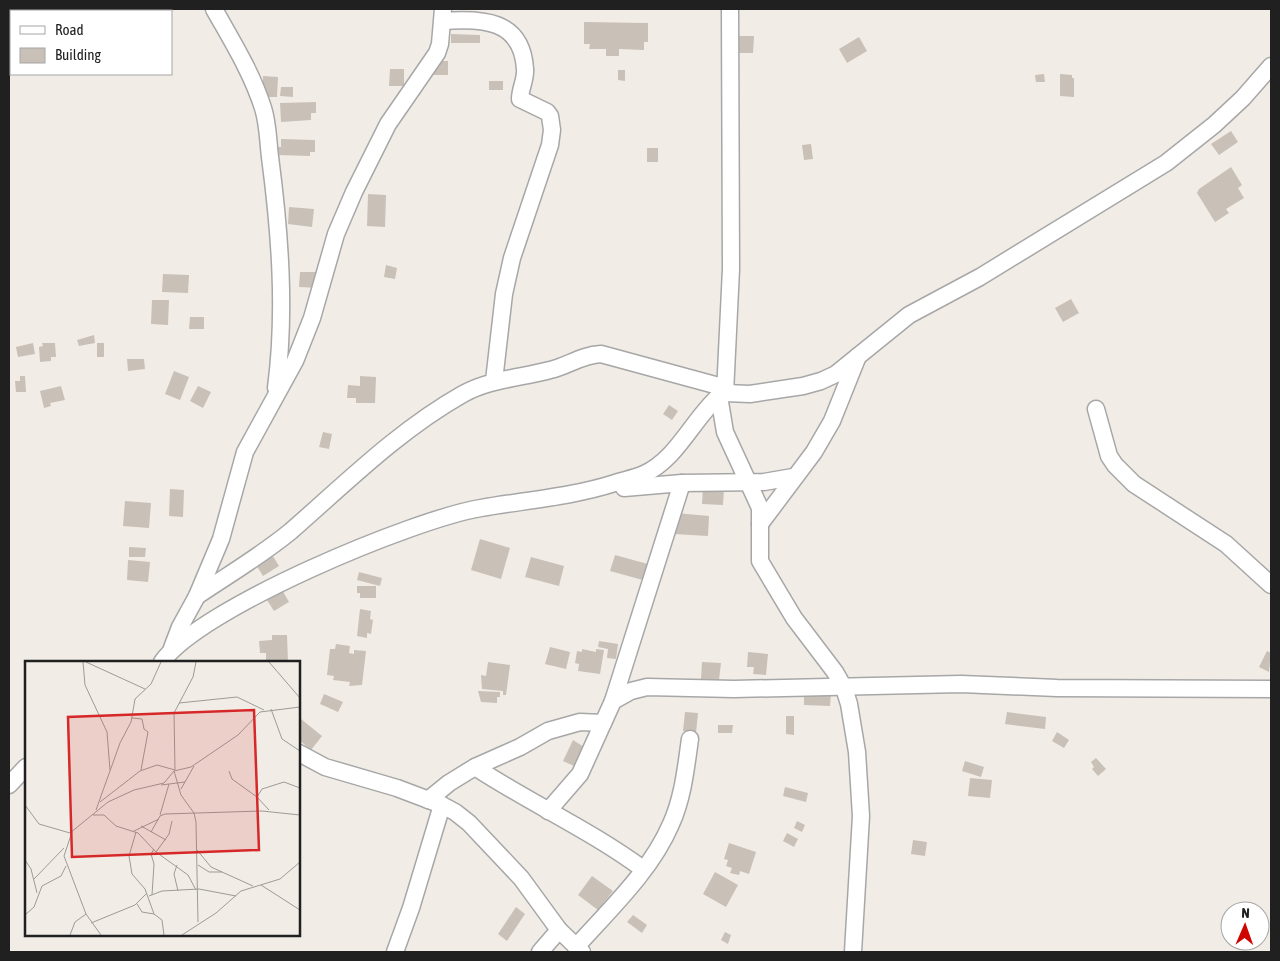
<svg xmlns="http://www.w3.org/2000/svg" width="1280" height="961" font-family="'Asap Condensed',sans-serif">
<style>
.building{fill:#c9c0b8}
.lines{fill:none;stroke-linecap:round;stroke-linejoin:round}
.minor-casing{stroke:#a7a7a7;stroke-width:19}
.minor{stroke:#fff;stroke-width:16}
.inset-road{fill:none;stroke:#9d9b97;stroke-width:1}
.view{fill:#d62828;fill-opacity:0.15;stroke:#d62828;stroke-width:2.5}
.inset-edge{fill:none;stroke:#202020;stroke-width:2.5}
</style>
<rect width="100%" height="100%" fill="#f1ede6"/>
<!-- building -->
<g class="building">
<path d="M584 22 648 23V42H644V50L619 49V56H606V49H589L590 44H584Z"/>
<path d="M451 34 480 35V43H451Z"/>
<path d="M731 36H754L753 53H730Z"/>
<path d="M859 37 867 51 847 63 839 49Z"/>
<path d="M435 61H448V75H434Z"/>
<path d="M390 69H404V86H389Z"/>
<path d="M618 70H625V81L618 80Z"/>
<path d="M1044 74 1045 82H1036L1035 75Z"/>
<path d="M1060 74 1072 75V78H1074V97L1060 96Z"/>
<path d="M263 76 278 77 277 97H267V91H263Z"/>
<rect x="489" y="81" width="14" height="9"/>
<path d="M281 87H293V97L280 96Z"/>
<path d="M316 102V113H311V120L281 122 280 103Z"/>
<path d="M1231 131 1238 142 1219 155 1211 144Z"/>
<path d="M281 139 315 140V152H310V156L276 155V147H281Z"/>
<path d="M811 144 813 159 804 160 802 145Z"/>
<rect x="647" y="148" width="11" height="14"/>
<path d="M1231 167 1242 185 1238 188 1244 198 1226 209 1229 213 1215 222 1197 193 1199 189Z"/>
<path d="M368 194 386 195 385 227 367 226Z"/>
<path d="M289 207 314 209 312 227 288 224Z"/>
<path d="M386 265 397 268 395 279 384 277Z"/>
<path d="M300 272H320L319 288 299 287Z"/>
<path d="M163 274 189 275 188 293 162 292Z"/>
<path d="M1071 299 1079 313 1063 322 1055 308Z"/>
<path d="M152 300H169L168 325 151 324Z"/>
<path d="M190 317H204V329H189Z"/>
<path d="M94 335 95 343 79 346 77 340Z"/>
<path d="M33 343 35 354 18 357 16 347Z"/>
<path d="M42 343H55L56 357H51V361L40 362 39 347 43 346Z"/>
<rect x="97" y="343" width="7" height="14"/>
<path d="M127 359H144L145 369 128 371Z"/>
<path d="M174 371 189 377 180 400 165 394Z"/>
<path d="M20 376H25L26 392H16L15 381H20Z"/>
<path d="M360 376 376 377 375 403H356V398H347L348 385 360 386Z"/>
<path d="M61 386 65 400 50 403 51 406 44 408 40 391Z"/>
<path d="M198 386 211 392 203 408 190 401Z"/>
<path d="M669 405 678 411 672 420 663 414Z"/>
<path d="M323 432 332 434 329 449 319 447Z"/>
<path d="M703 487 724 488 723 505 702 504Z"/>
<path d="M170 489 184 490 183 517 169 516Z"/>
<path d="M125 501 151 503 149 528 123 526Z"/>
<path d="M676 513 709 516 708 536 674 534Z"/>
<path d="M480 539 510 548 501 579 471 570Z"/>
<path d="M129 547 146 548 145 557H129Z"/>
<path d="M271 553 279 566 263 576 255 563Z"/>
<path d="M615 555 655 566 650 582 610 571Z"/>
<path d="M531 557 564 566 559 586 525 577Z"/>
<path d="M128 560 150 562 148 582 127 580Z"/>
<path d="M359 572 382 578 380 586 357 580Z"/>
<path d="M357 586H376V598H360V593H357Z"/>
<path d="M281 588 289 602 274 611 265 597Z"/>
<path d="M360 609 371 611 370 619 373 620 371 634 367 633V638L357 636Z"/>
<path d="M272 635H287L288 662H266V653H260L259 641 272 640Z"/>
<path d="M599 641 618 644 616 659 607 658 608 649 598 647Z"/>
<path d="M336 644 350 646 349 653 354 654V650L366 651 362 685 349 686 350 682 333 680 334 676 327 675 330 649H335Z"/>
<path d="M550 647 570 652 566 669 545 664Z"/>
<path d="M582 649 596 652V649L604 650 600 674 578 671 579 664 575 663 577 651 582 652Z"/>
<path d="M1267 651 1271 653 1269 672 1259 667Z"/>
<path d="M748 652 768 654 766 675 753 674 754 667H747Z"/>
<path d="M488 662 510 665 506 695H503V691L482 689 481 675 486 676Z"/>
<path d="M702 662 721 663 719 680 701 679Z"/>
<path d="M478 691 500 692V697H497V703L481 702Z"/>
<path d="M804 692 831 693 830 706 804 705Z"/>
<path d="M324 694 343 702 338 712 320 704Z"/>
<path d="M685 712 698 713 696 733 683 731Z"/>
<path d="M1007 712 1046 717 1045 729 1005 724Z"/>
<path d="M786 716H794V735L786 734Z"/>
<path d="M301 719 322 736 311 750 299 740V722Z"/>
<path d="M718 725H733L732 733H718Z"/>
<path d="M1057 732 1069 740 1064 748 1052 741Z"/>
<path d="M573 740 584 747 574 766 563 761Z"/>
<path d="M1096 758 1106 769 1098 776 1092 769 1094 767 1091 762Z"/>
<path d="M965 761 984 767 981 777 962 771Z"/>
<path d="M970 778 992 780 990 798 968 796Z"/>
<path d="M785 787 808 793 806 802 783 796Z"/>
<path d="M797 821 805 825 802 832 794 828Z"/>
<path d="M787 833 798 839 794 847 783 841Z"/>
<path d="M913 840 927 842 925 856 911 854Z"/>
<path d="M729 843 756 852 749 874 740 871 739 875 730 873 732 868 726 866 728 860 724 859Z"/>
<path d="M715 872 738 885 726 907 703 894Z"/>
<path d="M592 876 613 891 598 910 578 895Z"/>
<path d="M516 907 525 914 507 941 498 934Z"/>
<path d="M633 915 647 925 642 933 627 922Z"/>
<path d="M725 932 731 935 728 944 721 940Z"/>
</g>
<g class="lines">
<defs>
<g id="minor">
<path d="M214 9C232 41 252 73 263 108 268 123 268 141 270 157 280 233 286 312 276 388"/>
<path d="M443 21C481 18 522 19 525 69 526 79 520 89 520 99L547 112 550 116 552 130 550 145 512 258 504 294 494 381"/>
<path d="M725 393 731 269 730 9"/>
<path d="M719 396 725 432 760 508V561L794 618 835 672 844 688 849 704 857 752 861 816 853 952"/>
<path d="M1096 409 1109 456 1115 465 1134 484 1226 544 1271 585"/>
<path d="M624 488 682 483 764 482 793 477"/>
<path d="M760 524 814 452 832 421 858 356"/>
<path d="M197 596C228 575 262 555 291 531 346 483 399 430 463 394 490 379 521 378 550 370 568 366 581 355 601 354L726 388"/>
<path d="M172 648 180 627 197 596 221 539 245 452 295 361 312 318 336 234 354 192 388 124 437 53 440 44 443 9"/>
<path d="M162 662C200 608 414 519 481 508 527 500 571 497 615 483 624 480 635 478 644 474 677 459 693 419 719 396L725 393 750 394 803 386 821 381 836 374 909 315 980 277 1166 163 1214 125 1243 98 1271 66"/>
<path d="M613 701 682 483"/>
<path d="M299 753 325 767 397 788 442 805 455 812 469 823 521 878 559 930 582 952"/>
<path d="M475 767C530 803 590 830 643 869"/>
<path d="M9 785 26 767"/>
<path d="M428 800 449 783 475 767 520 747 548 731 580 722 603 723"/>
<path d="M548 811 580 774 613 701 631 691 647 687 734 689 961 684 1057 688 1271 689"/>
<path d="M576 947C609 910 651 871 671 824 683 798 686 767 690 739"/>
<path d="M395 952 411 908 442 805"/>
<path d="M540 952 559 930"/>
</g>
</defs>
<!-- minor casing -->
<use href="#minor" class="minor-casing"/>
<!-- minor -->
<use href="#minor" class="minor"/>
</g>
<!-- overview -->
<g transform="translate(25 661)">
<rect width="275" height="275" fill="#f1ede6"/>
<path class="inset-road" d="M58 1 60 24 82 71 85 109M61 1 120 28M244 1 275 37M154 42 212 36 239 49M246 48 257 78 275 90M107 57 117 58 119 68 123 71 116 109M150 109 149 52 168 16 171 1M149 110 156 134 169 152 171 161 173 261M204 110 207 118 232 136 244 149M136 124 160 121M156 128 169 105M232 136 237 128 259 121 275 127M75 141 115 110 132 104 150 109M0 144 14 163 45 172 83 141 109 129 139 122 149 110 166 106 213 74 235 51 275 46M71 149 95 82 106 61 110 38 126 23 136 1M68 154H79L91 165 113 172 131 191 163 214 171 229M135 154 144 123M116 165 141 179M109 170 134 158M47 171 39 195 61 253 76 274M111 171 104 195 107 213 120 228 129 253 137 259 139 274M126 171 135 155 140 153 237 150 275 154M172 189 186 206 228 225M131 191 144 173 147 160M0 199 6 208 12 232M152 204 149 213 153 230M173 204 184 211H197M9 218 39 187M236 224 275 249M127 234 129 203 126 193 129 188M124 235 137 230 174 228 211 235M112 243 117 251 129 253M0 254 9 246 17 225 36 215 41 205M66 262 110 244 122 232M45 274 50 261 61 253M157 274 191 252 216 230 255 218 275 201"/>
<path class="view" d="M229 49 234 189 47 196 43 56Z"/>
<rect width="275" height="275" class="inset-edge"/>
</g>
<!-- border -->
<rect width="1280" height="961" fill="none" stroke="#202020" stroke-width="20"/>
<!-- legend -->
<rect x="10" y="10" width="162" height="65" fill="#ffffff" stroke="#a6a6a6"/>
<rect x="20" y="26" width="25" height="8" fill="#ffffff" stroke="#a6a6a6"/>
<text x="55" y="35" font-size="15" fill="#202020">Road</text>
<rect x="20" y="48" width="25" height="15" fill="#c9c0b8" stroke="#a6a6a6"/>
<text x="55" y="60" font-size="15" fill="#202020">Building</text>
<!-- north arrow -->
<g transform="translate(1245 926) rotate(2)"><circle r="24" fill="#ffffff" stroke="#a6a6a6"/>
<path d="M0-4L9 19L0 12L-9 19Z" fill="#cf0500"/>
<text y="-8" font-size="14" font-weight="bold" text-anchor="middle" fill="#202020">N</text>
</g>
</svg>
